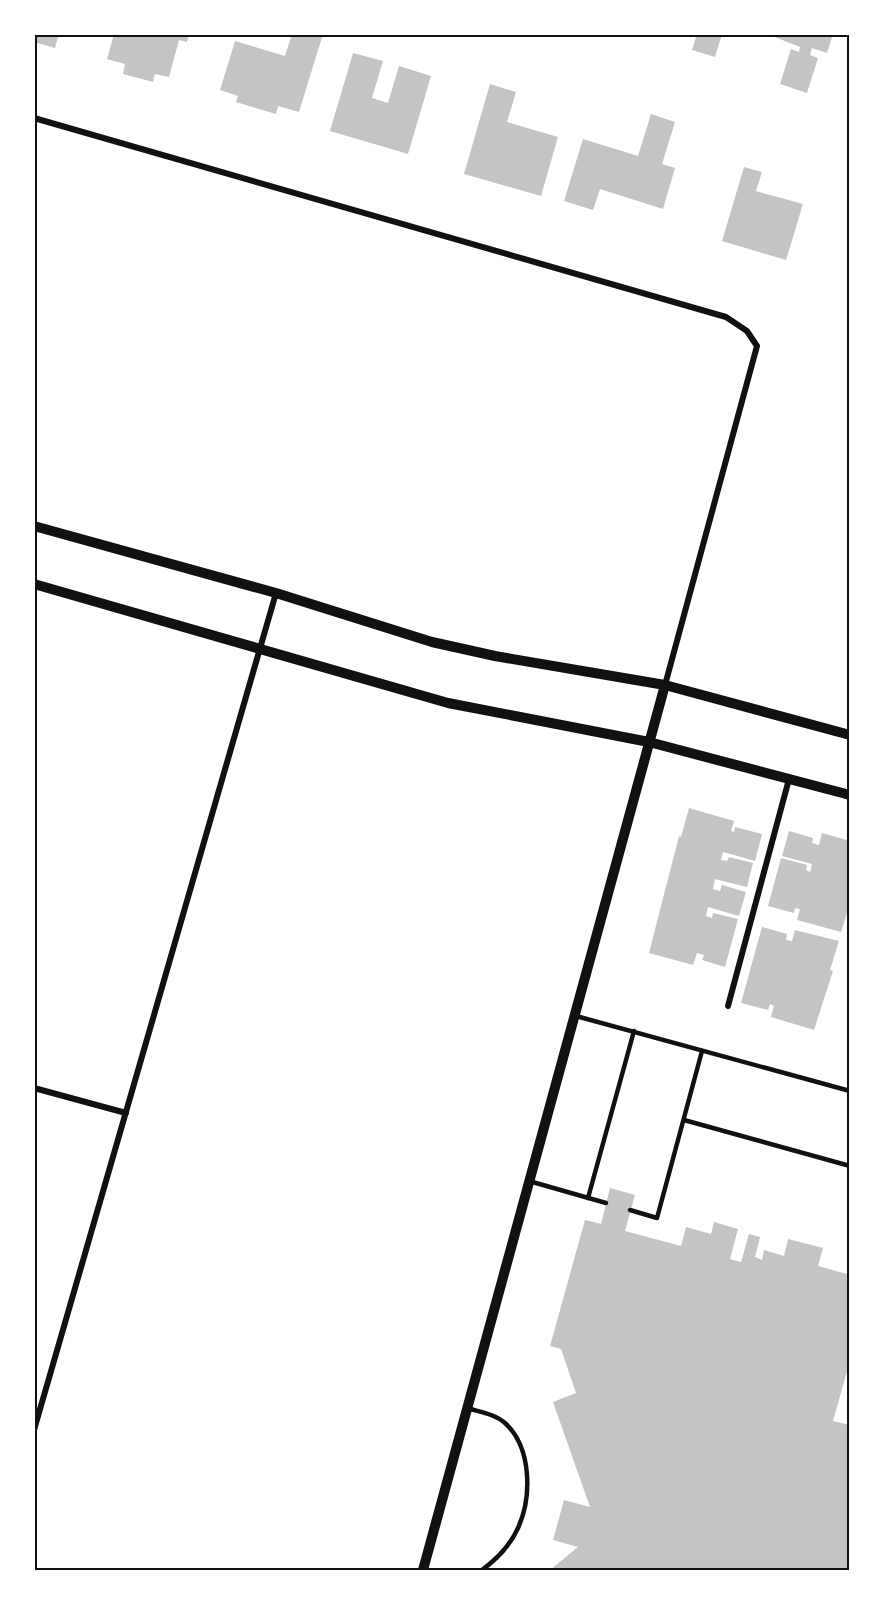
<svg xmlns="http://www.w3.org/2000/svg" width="884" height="1605" font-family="'Noto Sans',sans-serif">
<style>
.building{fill:#c4c4c4}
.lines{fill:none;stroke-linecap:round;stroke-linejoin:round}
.service{stroke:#111;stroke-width:4.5}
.minor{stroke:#111;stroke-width:6}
.tertiary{stroke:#111;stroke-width:10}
.neatline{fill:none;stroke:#111;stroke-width:2}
</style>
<rect width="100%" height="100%" fill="#fff"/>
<!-- building -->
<g class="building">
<path d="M34 34H59L55 48 34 42Z"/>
<path d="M114 34H189L187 42 179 40 169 77 155 74 153 82 123 74 125 64 107 59Z"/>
<path d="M292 34H323L299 112 278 106 276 114 236 102 238 96 220 90 235 41 285 56Z"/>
<path d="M697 34H722L715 57 692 50Z"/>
<path d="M767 34H833L827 53 812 48 810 55 818 58 807 93 780 84 791 49 799 52 800 47Z"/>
<path d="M353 53 383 61 372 98 388 103 399 66 431 76 408 154 330 131Z"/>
<path d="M490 84 516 92 507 122 558 137 541 196 464 174Z"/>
<path d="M651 114 675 122 662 164 675 168 663 209 600 189 593 210 564 201 583 139 638 156Z"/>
<path d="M744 167 762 172 756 191 803 204 786 260 722 241Z"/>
<path d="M689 808 734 821 731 831 734 832 735 827 762 834 755 861 723 852 721 860 727 861 729 857 753 863 747 887 715 879 713 889 720 891 722 885 746 892 739 916 708 907 706 916 712 918 713 913 738 919 725 967 702 960 704 955 697 953 693 965 649 953 679 836 681 837Z"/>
<path d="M789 831 813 838 812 843 819 845 822 833 850 841V904L841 932 797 920 800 909 795 908 794 913 768 906 781 858 807 865 806 870 810 872 812 864 782 856Z"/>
<path d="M762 927 787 934 786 940 792 941 795 930 839 941 830 970 833 971 814 1030 771 1017 774 1006 770 1004 768 1010 741 1003Z"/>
<path d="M610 1188 635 1195 625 1231 681 1246 686 1227 711 1234 714 1222 738 1229 730 1259 741 1262 749 1234 760 1237 755 1257 762 1260 764 1250 784 1256 788 1239 823 1248 818 1266 847 1274 850 1267V1361L833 1421 850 1425V1570H550L578 1547 553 1540 564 1500 590 1507 553 1402 576 1393 561 1349 550 1346 585 1220 601 1224Z"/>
</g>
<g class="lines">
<!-- service -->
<g class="service">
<path d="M576 1016 850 1091"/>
<path d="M684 1120 850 1166"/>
<path d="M529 1181 606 1203"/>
<path d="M588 1198 634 1031"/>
<path d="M630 1210 657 1218 702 1051"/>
<path d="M467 1408C480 1412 495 1414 505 1423 532 1448 532 1497 518 1528 510 1546 497 1559 482 1570"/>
</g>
<!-- minor -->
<g class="minor">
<path d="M34 118 726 317 747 331 757 346 665 685"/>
<path d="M728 1006 789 779"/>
<path d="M34 1088 126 1113"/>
<path d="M34 1430 276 593"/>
</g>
<!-- tertiary -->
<g class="tertiary">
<path d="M34 526 276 593 432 642 495 656 665 685 850 735"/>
<path d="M34 584 448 703 649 742 850 795"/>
<path d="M423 1570 665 685"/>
</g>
</g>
<!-- border -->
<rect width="884" height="1605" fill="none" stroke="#ffffff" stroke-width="72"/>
<rect x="36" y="36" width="812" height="1533" class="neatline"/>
</svg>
